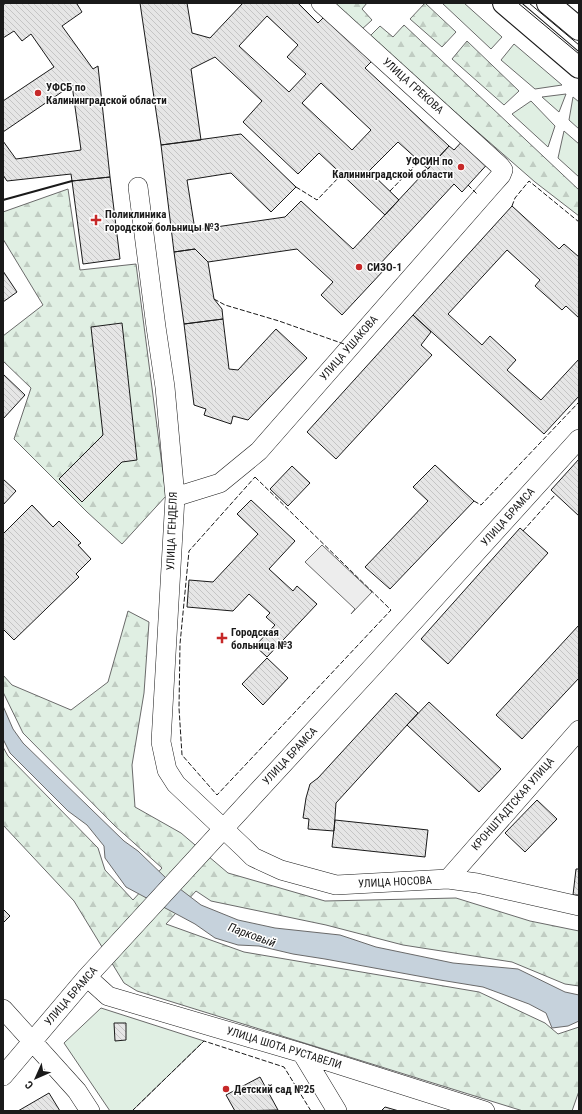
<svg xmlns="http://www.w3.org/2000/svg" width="582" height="1114" viewBox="0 0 582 1114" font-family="'Roboto Condensed',sans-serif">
	<defs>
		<pattern id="forest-firs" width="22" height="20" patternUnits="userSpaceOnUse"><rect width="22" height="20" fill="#e0efe3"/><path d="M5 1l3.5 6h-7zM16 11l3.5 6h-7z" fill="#c0ccc2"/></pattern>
		<pattern id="building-back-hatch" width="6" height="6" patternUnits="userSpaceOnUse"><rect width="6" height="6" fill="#e6e6e6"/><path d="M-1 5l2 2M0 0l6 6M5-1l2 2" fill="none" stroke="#c5c5c5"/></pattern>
	</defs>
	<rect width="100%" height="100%" fill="#fff"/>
	<path fill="#e0efe3" stroke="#6a6a6a" d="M442,3H464L502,37L491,49Z
		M514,44L562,85L535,89L501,60Z
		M566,94L559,112L542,97Z
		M573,97L579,102V129L569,120Z
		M531,101L555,126L548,147L512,114Z
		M564,131L579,144V177L558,158Z
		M101,1008L204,1041L132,1111H110L64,1043Z"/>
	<path fill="url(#forest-firs)" stroke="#6a6a6a" d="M334,3H367L362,9L372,20L361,30Z
		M425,3L456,32L442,47L410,19Z
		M404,25L579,190V216L535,182L369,37L380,26L393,37Z
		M467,41L519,91L504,105L452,59Z
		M68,189L80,270L136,264L166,496L122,544L87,512L14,439L31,388L3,361V336L43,305L3,239V212Z
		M128,611L149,622L144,693L132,765L135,807L181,833L228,873L325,901L456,898L530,921L579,931V986L565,984L512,962L403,945L326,925L211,901L196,891L166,924L244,952L479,992L545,1023L558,1034L579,1027V1091L572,1111H523L137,991L124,983L74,901L3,825V747L8,756L98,848L105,870L133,900L162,868L115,826L23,733L3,692V675L12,685L71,710L108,682Z"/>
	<path fill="#ededed" stroke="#6a6a6a" d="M322,545L372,592L351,614L355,609L305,562Z"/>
	<path fill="#c6d2dc" stroke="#6a6a6a" d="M3,706L13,729L23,743L124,841L138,851L167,879L201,905L238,920L275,928L340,935L376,947L453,963L518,969L565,992L579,995V1021L568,1026L552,1028L546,1013L529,1004L483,987L440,980L325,959L293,954L259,946L238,945L215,938L195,924L126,887L105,858L104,846L87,825L68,811L10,753L3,739Z"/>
	<path fill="url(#building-back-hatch)" stroke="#1a1a1a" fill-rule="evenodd" d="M6,3H78L77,4L82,12L62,26L93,69L98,66L110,177L72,181L71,174L7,181L3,175V141L16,159L81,150L72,85L3,132V101L54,67L31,34L22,41L14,31L3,38V5Z
		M140,3H187L192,33L210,38L243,3H298L318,23L326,15L374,59L365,68L449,146L428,169L398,142L369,171L399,200L385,215L319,153L298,174L243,122L262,101L215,57L191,69L201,140L161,145ZM267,16L298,45L287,57L306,74L289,92L239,46ZM321,83L371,130L352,150L302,103Z
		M241,134L296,187L271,212L231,173L187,180L195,230L285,217L301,201L353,249L449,146L454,150L467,136L492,159L462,192L454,184L379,265L384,270L342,315L321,295L333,282L297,249L208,262L195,249L174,252L161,145Z
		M110,177L120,259L83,264L72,181Z
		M512,206L559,249L564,244L579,257V318L566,306L562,310L535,286L540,280L507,250L448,314L482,345L490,336L516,360L507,370L541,400L579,359V396L544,434L413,315Z
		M195,249L208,262L214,299L222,309L223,319L184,324L174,252Z
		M3,271L17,292L3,302Z
		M413,315L431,332L421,345L432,355L336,459L307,432Z
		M223,319L229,369L238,370L276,329L307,358L248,420L233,416L231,424L204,415L206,409L194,405L184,324Z
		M122,323L137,460L122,462L82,502L59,479L103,435L91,327Z
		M3,374L25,395L3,419Z
		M579,459V516L551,490Z
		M435,465L474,501L390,589L365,567L428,501L413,487Z
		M292,466L310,483L288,506L270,489Z
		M3,479L16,491L3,505Z
		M251,500L295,541L269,569L293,591L297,586L317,604L267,657L255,646L275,625L266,617L270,613L249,594L233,611L187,607L189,580L213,582L258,534L237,514Z
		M32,505L53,527L59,521L81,543L78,545L91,559L76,574L79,577L14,640L3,629V534Z
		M520,528L548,553L448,664L421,639Z
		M579,625V678L522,739L496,715Z
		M267,658L288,678L263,705L242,684Z
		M396,693L418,713L336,803L334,831L308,829L309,819L303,818L306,798L310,784L318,778Z
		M429,702L501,769L479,792L407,725Z
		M537,800L557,819L525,852L505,833Z
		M335,820L428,830L425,857L332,847Z
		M576,869H579V895H573Z
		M3,909L10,916L3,923Z
		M114,1023H126V1040L115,1041Z
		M260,1077L278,1110L235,1111L226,1095Z
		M49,1093L60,1111H18Z
		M385,1107L399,1111H381Z"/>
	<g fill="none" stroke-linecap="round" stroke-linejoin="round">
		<g stroke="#1a1a1a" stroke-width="20">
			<path id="minor" d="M138,187L156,327L165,387L175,497L161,742L167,770L176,784L244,848L253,857L281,870L336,885L448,879L477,883L579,906
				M175,497L220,483L259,451L493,184L501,175L503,170L500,166L321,3
				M448,879L579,730
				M87,977L108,996L302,1053L485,1111
				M3,1009L77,1091L90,1111
				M302,1053L337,1111
				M3,1076L87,977L376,663L579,439"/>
		</g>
		<g stroke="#1a1a1a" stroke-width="24">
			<path id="major" d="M504,3L579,67
				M548,3L579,29"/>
		</g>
		<use href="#minor" stroke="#fff" stroke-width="19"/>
		<use href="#major" stroke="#fff" stroke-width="22"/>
		<path stroke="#1a1a1a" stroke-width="1" d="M518,3L579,54
			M529,3L579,45"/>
		<path stroke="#1a1a1a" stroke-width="1" stroke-dasharray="5 2" stroke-linecap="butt" d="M468,185L477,194
			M296,187L317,200L342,174
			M390,191L419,161
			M512,206L515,198L529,181L579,222
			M214,299L225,305L279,321L344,344
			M255,477L391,610L217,795L182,755L179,708L180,644L189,551Z
			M474,501L481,505L579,402
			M523,531L555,495
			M132,1111L204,1041L284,1067L311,1111"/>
		<path stroke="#1a1a1a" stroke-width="2" d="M3,200L72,181"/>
	</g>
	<g fill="#c62828" stroke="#fff" stroke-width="1.5">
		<circle cx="38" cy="93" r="4"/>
		<circle cx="461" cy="167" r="4"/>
		<path d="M94 214h4v4h4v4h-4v4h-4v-4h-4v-4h4z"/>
		<circle cx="359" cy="267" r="4"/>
		<path d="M220 632h4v4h4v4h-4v4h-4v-4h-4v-4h4z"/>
		<circle cx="226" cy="1089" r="4"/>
	</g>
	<g text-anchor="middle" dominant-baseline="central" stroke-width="3" stroke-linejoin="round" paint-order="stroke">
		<g font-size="11" fill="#1a1a1a" stroke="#fff">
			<text transform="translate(413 86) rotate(42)">УЛИЦА ГРЕКОВА</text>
			<text transform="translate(349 348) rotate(-49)">УЛИЦА УШАКОВА</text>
			<text transform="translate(508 517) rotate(-48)">УЛИЦА БРАМСА</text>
			<text transform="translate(172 531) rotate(-88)">УЛИЦА ГЕНДЕЛЯ</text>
			<text transform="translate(290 756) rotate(-47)">УЛИЦА БРАМСА</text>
			<text transform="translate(513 804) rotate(-49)">КРОНШТАДТСКАЯ УЛИЦА</text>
			<text transform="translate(395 882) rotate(-3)">УЛИЦА НОСОВА</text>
			<text transform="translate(71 996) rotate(-49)">УЛИЦА БРАМСА</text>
			<text transform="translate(284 1048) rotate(17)">УЛИЦА ШОТА РУСТАВЕЛИ</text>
		</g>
		<g font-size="11" font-weight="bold" fill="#1a1a1a" stroke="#fff" text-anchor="start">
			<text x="46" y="87">УФСБ по<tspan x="46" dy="13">Калининградской области</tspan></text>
			<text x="453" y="161" text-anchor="end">УФСИН по<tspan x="453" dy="13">Калининградской области</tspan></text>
			<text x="105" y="214">Поликлиника<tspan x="105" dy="13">городской больницы №3</tspan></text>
			<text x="367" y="267">СИЗО-1</text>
			<text x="231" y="632">Городская<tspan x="231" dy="13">больница №3</tspan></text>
			<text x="234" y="1089">Детский сад №25</text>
		</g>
		<g font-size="12" font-style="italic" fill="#1a1a1a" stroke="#fff">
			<text transform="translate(252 935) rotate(20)">Парковый</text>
		</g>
	</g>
	<rect width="582" height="1114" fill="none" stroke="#1a1a1a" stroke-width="8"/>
	<g transform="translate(36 1078) rotate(225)" stroke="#ffffff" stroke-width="3" paint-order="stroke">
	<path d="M0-3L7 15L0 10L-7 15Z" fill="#1a1a1a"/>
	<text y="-6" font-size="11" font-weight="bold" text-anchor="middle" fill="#1a1a1a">С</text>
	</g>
</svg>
